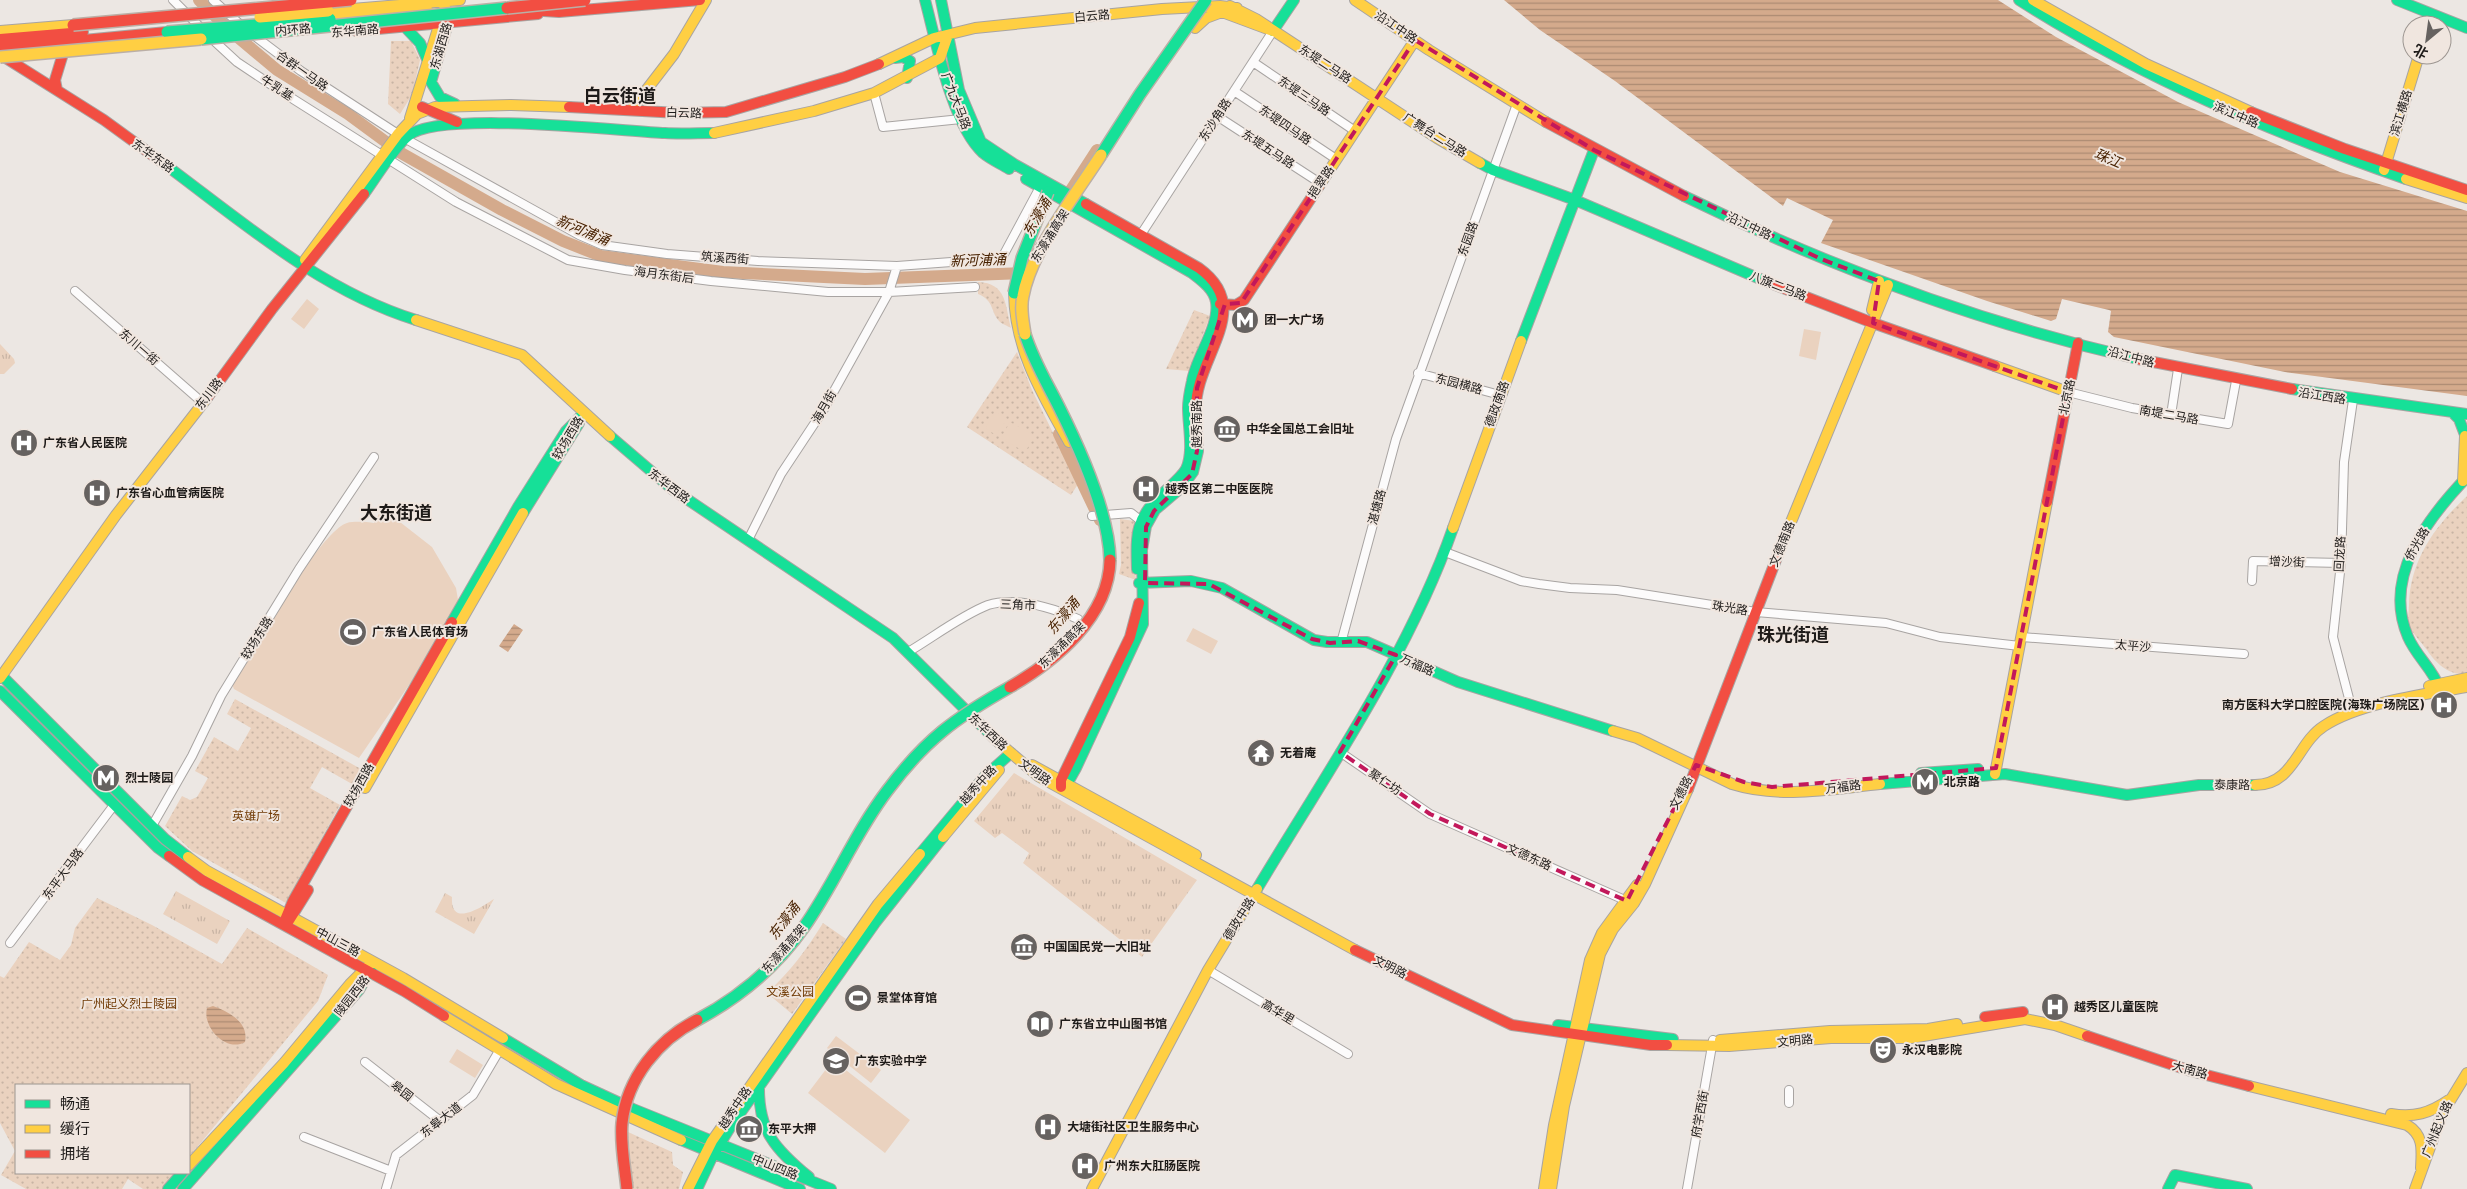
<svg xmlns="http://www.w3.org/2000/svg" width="2467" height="1189" viewBox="0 0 2467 1189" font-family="'DejaVu Sans','Noto Sans SC',sans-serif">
	<defs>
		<pattern id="grass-tufts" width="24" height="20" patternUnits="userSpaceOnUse" patternTransform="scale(1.25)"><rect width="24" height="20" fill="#ead2bf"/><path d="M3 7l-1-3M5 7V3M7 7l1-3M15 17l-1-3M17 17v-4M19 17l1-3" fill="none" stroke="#c8b4a4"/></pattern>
		<pattern id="park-dots" width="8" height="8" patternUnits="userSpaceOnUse" patternTransform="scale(1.25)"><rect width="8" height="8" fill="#ead2bf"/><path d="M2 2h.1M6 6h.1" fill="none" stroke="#c8b4a4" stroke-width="1.8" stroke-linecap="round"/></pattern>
		<pattern id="water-rules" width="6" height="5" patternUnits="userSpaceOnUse" patternTransform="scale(1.25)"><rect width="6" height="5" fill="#d4aa8c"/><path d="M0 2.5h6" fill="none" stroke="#ab8a72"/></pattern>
	</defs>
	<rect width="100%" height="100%" fill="#ece7e3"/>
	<path fill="url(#grass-tufts)" d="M0,344L14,359L15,363L4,374H0Z
		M1014,773L1197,880L1142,957L1023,863L1029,853L1002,833L995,838L974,821Z
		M176,891L230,921L217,944L163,914Z
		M445,893L452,897C450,929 483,906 494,899L474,934L435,912Z"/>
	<path fill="url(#park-dots)" d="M391,41H411L420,60L412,95L400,114L388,104Z
		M978,282C1007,283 1005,305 1011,328C1008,326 1002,324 1000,322C990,312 995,301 978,294Z
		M1194,310L1210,316L1189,371L1166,369Z
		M1017,352L1032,390L1078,484L1071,495L967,427Z
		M2467,496V674C2450,676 2436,664 2427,650C2421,642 2412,633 2409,625C2407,620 2409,611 2409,605C2410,560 2435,526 2467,496Z
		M1120,519L1135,521L1132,539L1136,580L1119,574L1121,565Z
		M235,699L361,769L352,784L322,767L310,788L340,805L286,903L192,851L165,826L182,796L190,800L197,797L208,778L195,771L214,737L238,751L251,728L227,714Z
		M97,898L152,925L222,964L247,928L328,975L318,1001L189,1157V1085H16V1173H176L163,1189H143L128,1179L122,1189H26L1,1175L15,1151L0,1123V976L4,978L29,942L60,960L71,945L75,928Z
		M823,923L846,939L792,1014L767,993C790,972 807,949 823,923Z
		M628,1132L672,1152L673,1165L683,1172L679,1189H633Z"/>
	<path fill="#ead2bf" d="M307,299L319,309L304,329L291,319Z
		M1804,329L1821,332L1816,360L1799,356Z
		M995,412L1007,419L996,435L985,428Z
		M1010,422L1035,436L1025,452L1001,438Z
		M382,508L432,547L456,588L458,600L456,610L433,650L359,758L234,689L232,684C249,655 320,531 347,523C354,521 367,522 374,523Z
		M1193,628L1218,641L1211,654L1186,641Z
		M836,1036L881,1070L871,1083L827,1048Z
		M457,1049L483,1065L475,1078L449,1062Z
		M833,1060L910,1120L885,1153L808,1093Z"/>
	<path fill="url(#water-rules)" d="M1504,0H1998L2056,37L2178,102L2340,172L2467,211V396L2285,372L2114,337L2108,332L2111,311L2109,310L2062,299L2056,319L2051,321L1987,301L1821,243L1833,220L1787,198L1783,206L1615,81L1540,30Z
		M514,624L523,630L508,652L499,646Z
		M213,1006C229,1012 249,1022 245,1042C226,1053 202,1027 207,1008Z"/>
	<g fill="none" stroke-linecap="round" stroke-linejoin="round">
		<path stroke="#d4aa8c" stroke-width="12" d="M199,0L228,29L277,70L348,114L401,153L502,210L563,241L601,256L723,272L865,279L1025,273
			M1071,190L1097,150
			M1059,434L1100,520"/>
		<g stroke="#a8a4a2" stroke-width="10">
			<path id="street" d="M173,0L203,30
				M213,0L243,27
				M252,34L301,71L404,138L579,235L602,245L667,254L758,261L897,266L992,259L1003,256L1040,187
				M211,38L237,62L282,92L456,202L568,260L625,270L711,281L828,292H889L975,287
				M1253,62L1355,131
				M1234,91L1336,159
				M874,93L883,127L961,119
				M1217,116L1320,183
				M1138,239L1273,31
				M75,291L203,403
				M1418,373L1500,395
				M2068,392L2132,408L2228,424L2236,381
				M2171,415L2178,369
				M1092,516L1131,513L1140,520
				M748,540L781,474L824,409L889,292L897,266
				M1445,552L1521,581L1539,584L1570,588L1617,590L1756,612L1886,623L1940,637L2020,646
				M2252,581L2253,561L2341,563
				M2022,637L2244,654
				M1341,643L1396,439L1517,104
				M908,652C932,638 962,615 988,605C1016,596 1052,608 1078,619
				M2351,706L2333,637L2341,563L2344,462L2353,400
				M1340,752L1430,814L1627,901
				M152,826L192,756L221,696L299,569L374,457
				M10,943L114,805
				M1208,970L1348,1054
				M365,1062L439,1120
				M1789,1103V1090
				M304,1137L391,1171
				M386,1189L396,1155L473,1095L499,1051
				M1687,1189L1713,1040"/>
		</g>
		<g stroke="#a8a4a2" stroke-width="12">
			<path id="fast" d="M925,0C936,41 952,125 983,153C990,159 1001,164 1009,169
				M941,0L959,90L981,142L1014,164L1086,204
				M2019,0C2140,77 2271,132 2406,179
				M2397,0L2467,28
				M449,19L431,82L440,97L455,104
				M405,27L420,43L427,59
				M1273,31L1294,0
				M895,58L903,57L910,61L907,78
				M159,160C239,219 319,290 416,320
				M1480,163L1493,170L1575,200L1765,281
				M1026,179L1192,273C1201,280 1214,289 1216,302C1220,326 1196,357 1192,381C1190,390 1188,399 1188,408C1188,426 1194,452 1186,469C1181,478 1170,486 1162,494C1135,519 1136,534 1137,569
				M364,194C375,179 395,146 408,136C438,110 619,131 665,133C681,134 698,133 714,133
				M1684,196C1830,267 1980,323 2138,359
				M1521,341L1594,150
				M2292,389L2467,414
				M2453,413L2459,419L2467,440
				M610,436L672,489L893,638L997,741
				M523,513L579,423
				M1139,583L1191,581L1222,588L1314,640L1327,642H1367L1458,682L1613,731
				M452,622L518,507L566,431L584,413
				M0,674L165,839L188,857
				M2440,689C2433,669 2416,656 2408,637C2382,577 2427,519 2467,477
				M0,691L158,848L169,856
				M1921,773L1978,769
				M1880,784L2005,774L2127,795L2199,785H2255
				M1062,788L1067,784L1076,768L1143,624L1142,550L1146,526L1155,510L1182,487L1193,472L1198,451L1196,412
				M920,854L985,776L1011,753
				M1257,889C1326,774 1409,654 1453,528
				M1558,1025L1673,1039
				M503,1038L581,1085L633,1109L831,1189
				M759,1085C758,1131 775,1149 809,1177
				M681,1140L800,1189
				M168,1189L182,1173
				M183,1189L359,990L373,965
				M697,1189L713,1155L731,1126L875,923L943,837
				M2168,1189L2175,1175L2247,1189"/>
		</g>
		<g stroke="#a8a4a2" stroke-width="12">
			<path id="slow" d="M1355,0L1429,50L1546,122
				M2033,0L2146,64L2251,112
				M1230,6L1256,19L1437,138L1480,163
				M328,11L460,0
				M330,19L428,11
				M1195,28L1206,18L1222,12L1273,31
				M0,31L73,25
				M879,64L934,38L975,28L1162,9L1220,6L1237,8
				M631,110L674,54L706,0
				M410,118L447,0
				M714,133L814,111L874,93L940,58L948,35
				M2384,170L2419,55
				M2406,179L2467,198
				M1319,186L1415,40
				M305,260L398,134L417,114L435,107L511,105L569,107
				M1014,293C1015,350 1042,394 1069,442
				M1872,310L1879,281
				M416,320L522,355L610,436
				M1995,366L2068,392
				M2463,481L2465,436
				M1453,528L1521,341
				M1784,539L1888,285
				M0,678L116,515L207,398
				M2429,686L2467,678
				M1613,731L1637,738L1732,784C1780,799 1831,789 1880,784
				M997,741L1038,776L1355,950
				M1032,765L1196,855
				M1995,774L2047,502
				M2255,785C2294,785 2297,743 2324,726C2359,703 2425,694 2467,687
				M365,788L523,513
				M943,837L999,770
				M188,857L207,871L403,978L503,1038
				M444,1016L556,1084L681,1140
				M1720,1040L1830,1031L1928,1029L1957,1024
				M1667,1045L1729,1046L1831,1038H1911L2025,1019L2055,1025L2087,1036
				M2249,1086L2407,1125C2424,1135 2422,1150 2421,1168
				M2391,1114C2414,1118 2430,1113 2449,1100
				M189,1165L284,1063L350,984L369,965
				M688,1189L712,1141L878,904L920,854
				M1092,1189L1208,970L1257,889
				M1544,1189L1554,1125L1590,960L1602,933L1637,885
				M1551,1189L1564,1106L1600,954L1613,929L1634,903L1645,884L1688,789
				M2415,1189L2442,1114L2467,1073"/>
		</g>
		<g stroke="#a8a4a2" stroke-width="12">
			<path id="jam" d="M529,10L559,12L700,0
				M356,31L538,14
				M0,39L83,32
				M0,48L167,32
				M1,55L104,120L159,160
				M57,90L55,80L62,57
				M422,107L457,122
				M569,107L679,113L726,112L845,77L879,64
				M2251,112L2345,149L2467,190
				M1546,122L1684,196
				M1086,204L1199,268C1257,310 1193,358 1196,412
				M1765,281L1873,323L1995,366
				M1220,304L1236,305L1244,300L1319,186
				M2138,359L2292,389
				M207,398L272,309L364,194
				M2047,502L2078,343
				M1061,787V780L1130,637L1139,603
				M1688,789L1784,539
				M169,856L202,880L404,991L444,1016
				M285,920L293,901L452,622
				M288,922L308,890
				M1355,950L1512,1025L1651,1045H1667
				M1985,1017L2023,1012
				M2087,1036L2191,1071L2249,1086"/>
		</g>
		<use href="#street" stroke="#fcfbfb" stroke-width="8"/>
		<use href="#fast" stroke="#16e098" stroke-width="10"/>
		<use href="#slow" stroke="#ffcf43" stroke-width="10"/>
		<use href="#jam" stroke="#f24e42" stroke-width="10"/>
		<g stroke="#bbafa6" stroke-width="14" stroke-linecap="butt">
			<path id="fast-bridge" d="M167,32L330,19
				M201,39L507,8
				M1101,155L1140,94L1206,0
				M1014,293L1022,258L1048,192
				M1025,334C1033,360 1047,383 1059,407C1080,449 1109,512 1110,560
				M697,1020C740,997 776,967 804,927C835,883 855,833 887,791C925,740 955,718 1010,687"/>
		</g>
		<g stroke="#bbafa6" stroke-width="14" stroke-linecap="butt">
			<path id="slow-bridge" d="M260,17L328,11
				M0,57L201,39
				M1025,334C1023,321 1020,308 1023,296C1031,251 1076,194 1101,155"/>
		</g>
		<g stroke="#bbafa6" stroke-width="14" stroke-linecap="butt">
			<path id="jam-bridge" d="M507,8L585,0
				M73,25L351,0
				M1010,687C1055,661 1109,617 1110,560
				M627,1189C625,1168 620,1144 622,1123C627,1078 658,1040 697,1020"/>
		</g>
		<use href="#fast-bridge" stroke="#16e098" stroke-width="11"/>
		<use href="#slow-bridge" stroke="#ffcf43" stroke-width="11"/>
		<use href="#jam-bridge" stroke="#f24e42" stroke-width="11"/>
	</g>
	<path fill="none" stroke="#c2185b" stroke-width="4" stroke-dasharray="10 6" stroke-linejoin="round" d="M1415,40L1594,150L1821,259L1879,281L1873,323L2068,392L1996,768L1772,787L1744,782L1696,765L1627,901L1430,814L1340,752L1396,655L1358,641L1330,643L1312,639L1209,584L1145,583L1146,527L1154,511L1192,474L1197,451V388L1225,304L1241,303Z"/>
	<defs>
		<g id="metro-disc" transform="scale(1.4375)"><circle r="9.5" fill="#666260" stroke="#f0e6df"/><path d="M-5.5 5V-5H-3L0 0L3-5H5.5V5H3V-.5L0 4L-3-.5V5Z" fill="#fff"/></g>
		<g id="museum-disc" transform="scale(1.4375)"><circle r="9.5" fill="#666260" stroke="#f0e6df"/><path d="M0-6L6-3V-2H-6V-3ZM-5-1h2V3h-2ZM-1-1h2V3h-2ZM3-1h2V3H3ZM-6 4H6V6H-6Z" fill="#fff"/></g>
		<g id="hospital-disc" transform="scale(1.4375)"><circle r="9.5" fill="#666260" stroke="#f0e6df"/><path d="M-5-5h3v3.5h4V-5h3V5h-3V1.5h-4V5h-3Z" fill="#fff"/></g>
		<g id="stadium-disc" transform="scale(1.4375)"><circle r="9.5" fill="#666260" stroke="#f0e6df"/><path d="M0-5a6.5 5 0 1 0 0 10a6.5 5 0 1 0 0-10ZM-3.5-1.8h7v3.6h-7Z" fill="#fff"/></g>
		<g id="temple-disc" transform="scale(1.4375)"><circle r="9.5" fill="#666260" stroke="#f0e6df"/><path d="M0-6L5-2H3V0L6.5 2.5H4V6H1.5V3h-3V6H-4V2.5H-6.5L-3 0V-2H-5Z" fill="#fff"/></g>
		<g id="library-disc" transform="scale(1.4375)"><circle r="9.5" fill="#666260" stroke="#f0e6df"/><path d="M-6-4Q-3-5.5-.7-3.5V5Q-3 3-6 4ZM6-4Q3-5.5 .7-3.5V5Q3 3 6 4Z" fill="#fff"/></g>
		<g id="theatre-disc" transform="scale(1.4375)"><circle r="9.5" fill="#666260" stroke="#f0e6df"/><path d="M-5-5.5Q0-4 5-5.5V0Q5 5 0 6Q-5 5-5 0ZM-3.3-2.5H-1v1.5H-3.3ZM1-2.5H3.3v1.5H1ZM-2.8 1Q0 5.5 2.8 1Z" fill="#fff"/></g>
		<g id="school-disc" transform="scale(1.4375)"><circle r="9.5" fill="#666260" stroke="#f0e6df"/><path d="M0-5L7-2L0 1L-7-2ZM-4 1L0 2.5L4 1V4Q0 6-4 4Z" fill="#fff"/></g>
	</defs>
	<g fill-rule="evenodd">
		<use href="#metro-disc" x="1245" y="320"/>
		<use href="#museum-disc" x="1227" y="429"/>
		<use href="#hospital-disc" x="24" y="443"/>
		<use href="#hospital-disc" x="1146" y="489"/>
		<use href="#hospital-disc" x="97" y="493"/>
		<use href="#stadium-disc" x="353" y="632"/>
		<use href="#hospital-disc" x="2444" y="705"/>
		<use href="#temple-disc" x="1261" y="753"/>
		<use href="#metro-disc" x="106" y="778"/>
		<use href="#metro-disc" x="1925" y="782"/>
		<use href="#museum-disc" x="1024" y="947"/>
		<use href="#stadium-disc" x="858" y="998"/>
		<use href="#hospital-disc" x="2055" y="1007"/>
		<use href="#library-disc" x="1040" y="1024"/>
		<use href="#theatre-disc" x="1883" y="1050"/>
		<use href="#school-disc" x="836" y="1061"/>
		<use href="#hospital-disc" x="1048" y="1127"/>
		<use href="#museum-disc" x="749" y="1129"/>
		<use href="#hospital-disc" x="1085" y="1166"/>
	</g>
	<g text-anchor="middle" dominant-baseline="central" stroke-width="4" stroke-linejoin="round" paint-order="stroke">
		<g font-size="12" fill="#1e1b19" stroke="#f0e6df">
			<text transform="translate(1092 16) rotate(-5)">白云路</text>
			<text transform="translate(1396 27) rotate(34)">沿江中路</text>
			<text transform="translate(293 30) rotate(-5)">内环路</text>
			<text transform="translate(355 31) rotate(-5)">东华南路</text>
			<text transform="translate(441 46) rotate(-74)">东湖西路</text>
			<text transform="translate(1325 64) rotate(33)">东堤二马路</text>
			<text transform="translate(302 71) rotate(35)">合群一马路</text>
			<text transform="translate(277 88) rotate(33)">牛乳基</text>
			<text transform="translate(1304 96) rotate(34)">东堤三马路</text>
			<text transform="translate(956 101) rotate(69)">广九大马路</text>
			<text transform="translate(684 113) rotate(2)">白云路</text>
			<text transform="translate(2401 113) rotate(-73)">滨江横路</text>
			<text transform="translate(2236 115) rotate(23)">滨江中路</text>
			<text transform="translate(1215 120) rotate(-57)">东沙角路</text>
			<text transform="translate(1285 125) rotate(34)">东堤四马路</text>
			<text transform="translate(1435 135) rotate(32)">广舞台二马路</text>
			<text transform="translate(1268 149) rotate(33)">东堤五马路</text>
			<text transform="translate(153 156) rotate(35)">东华东路</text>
			<text transform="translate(1321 182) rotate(-56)">挹翠路</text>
			<text transform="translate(1749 226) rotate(25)">沿江中路</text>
			<text transform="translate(1050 236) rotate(-58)">东濠涌高架</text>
			<text transform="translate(1468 239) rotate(-70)">东园路</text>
			<text transform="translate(725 258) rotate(4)">筑溪西街</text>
			<text transform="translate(664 275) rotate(7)">海月东街后</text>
			<text transform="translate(1778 286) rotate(21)">八旗二马路</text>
			<text transform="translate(139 347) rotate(41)">东川一街</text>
			<text transform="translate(2131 357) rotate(15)">沿江中路</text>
			<text transform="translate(1459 384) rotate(15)">东园横路</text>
			<text transform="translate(209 394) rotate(-53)">东川路</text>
			<text transform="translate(2322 396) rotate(9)">沿江西路</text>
			<text transform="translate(2067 397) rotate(-78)">北京路</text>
			<text transform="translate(1497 404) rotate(-70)">德政南路</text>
			<text transform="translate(824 407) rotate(-60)">海月街</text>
			<text transform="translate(2169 415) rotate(10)">南堤二马路</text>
			<text transform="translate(1197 424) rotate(-90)">越秀南路</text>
			<text transform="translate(568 438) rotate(-59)">较场西路</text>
			<text transform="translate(669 486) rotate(37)">东华西路</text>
			<text transform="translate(1377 507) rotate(-75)">湛塘路</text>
			<text transform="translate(1782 544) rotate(-68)">文德南路</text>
			<text transform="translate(2417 544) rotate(-60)">侨光路</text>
			<text transform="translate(2340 554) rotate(-87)">回龙路</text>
			<text transform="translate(2287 562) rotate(2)">增沙街</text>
			<text transform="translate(1018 605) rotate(2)">三角市</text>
			<text transform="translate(1730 608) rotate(9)">珠光路</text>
			<text transform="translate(257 638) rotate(-58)">较场东路</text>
			<text transform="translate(1062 645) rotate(-45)">东濠涌高架</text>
			<text transform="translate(2133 646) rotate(5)">太平沙</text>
			<text transform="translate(1417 665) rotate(24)">万福路</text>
			<text transform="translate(988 732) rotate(43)">东华西路</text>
			<text transform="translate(1035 772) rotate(35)">文明路</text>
			<text transform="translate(1385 782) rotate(34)">聚仁坊</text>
			<text transform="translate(359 785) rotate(-61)">较场西路</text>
			<text transform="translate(978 785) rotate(-48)">越秀中路</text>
			<text transform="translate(2232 785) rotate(1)">泰康路</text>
			<text transform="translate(1843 787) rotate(-7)">万福路</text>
			<text transform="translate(1681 793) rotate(-63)">文德路</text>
			<text transform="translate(1529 857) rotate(24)">文德东路</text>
			<text transform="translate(63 874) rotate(-54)">东平大马路</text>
			<text transform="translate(1239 919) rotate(-58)">德政中路</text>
			<text transform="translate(338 942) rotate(28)">中山三路</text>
			<text transform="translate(784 949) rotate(-49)">东濠涌高架</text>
			<text transform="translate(1390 967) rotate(27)">文明路</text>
			<text transform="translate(352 996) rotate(-52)">陵园西路</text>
			<text transform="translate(1278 1012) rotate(31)">高华里</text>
			<text transform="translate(1795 1041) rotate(-6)">文明路</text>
			<text transform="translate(2190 1070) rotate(15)">大南路</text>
			<text transform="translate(402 1091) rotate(38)">皋园</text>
			<text transform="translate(735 1108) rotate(-56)">越秀中路</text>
			<text transform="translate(1700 1114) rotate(-80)">府学西街</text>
			<text transform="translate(441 1120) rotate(-38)">东皋大道</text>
			<text transform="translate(2437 1129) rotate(-67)">广州起义路</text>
			<text transform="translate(775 1167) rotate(22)">中山四路</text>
		</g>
		<g font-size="12" font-weight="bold" fill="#1e1b19" stroke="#f0e6df" text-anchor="start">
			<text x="1264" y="320">团一大广场</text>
			<text x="1246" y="429">中华全国总工会旧址</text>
			<text x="43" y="443">广东省人民医院</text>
			<text x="1165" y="489">越秀区第二中医医院</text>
			<text x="116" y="493">广东省心血管病医院</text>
			<text x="372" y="632">广东省人民体育场</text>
			<text x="2425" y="705" text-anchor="end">南方医科大学口腔医院(海珠广场院区)</text>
			<text x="1280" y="753">无着庵</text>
			<text x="125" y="778">烈士陵园</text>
			<text x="1944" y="782">北京路</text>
			<text x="1043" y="947">中国国民党一大旧址</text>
			<text x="877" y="998">景堂体育馆</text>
			<text x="2074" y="1007">越秀区儿童医院</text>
			<text x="1059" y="1024">广东省立中山图书馆</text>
			<text x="1902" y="1050">永汉电影院</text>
			<text x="855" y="1061">广东实验中学</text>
			<text x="1067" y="1127">大塘街社区卫生服务中心</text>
			<text x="768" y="1129">东平大押</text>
			<text x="1104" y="1166">广州东大肛肠医院</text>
		</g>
		<g font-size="12" fill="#703a04" stroke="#f0e6df">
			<text x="256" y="816">英雄广场</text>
			<text x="790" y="992">文溪公园</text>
			<text x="129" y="1004">广州起义烈士陵园</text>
		</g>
		<g font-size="14" font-style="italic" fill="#472100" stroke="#f0e6df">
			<text transform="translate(2108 158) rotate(23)">珠江</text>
			<text transform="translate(1037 217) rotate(-60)">东濠涌</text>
			<text transform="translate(583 230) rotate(23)">新河浦涌</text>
			<text transform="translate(978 260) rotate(-2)">新河浦涌</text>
			<text transform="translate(1063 616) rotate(-50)">东濠涌</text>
			<text transform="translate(784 921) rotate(-53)">东濠涌</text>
		</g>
		<g font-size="18" font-weight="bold" fill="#1e1b19" stroke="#f0e6df">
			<text x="620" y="95">白云街道</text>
			<text x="396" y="512">大东街道</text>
			<text x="1793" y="634">珠光街道</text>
		</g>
	</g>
	<rect x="15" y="1084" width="175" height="90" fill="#f0e6df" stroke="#9c9590"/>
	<rect x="25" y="1100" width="25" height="8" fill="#16e098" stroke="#9c9590"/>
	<text x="60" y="1109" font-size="15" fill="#1e1b19">畅通</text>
	<rect x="25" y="1125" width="25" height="8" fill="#ffcf43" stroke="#9c9590"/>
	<text x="60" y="1134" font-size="15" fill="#1e1b19">缓行</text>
	<rect x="25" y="1150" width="25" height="8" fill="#f24e42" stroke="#9c9590"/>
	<text x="60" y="1159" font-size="15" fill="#1e1b19">拥堵</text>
	<g transform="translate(2427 40) rotate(209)"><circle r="24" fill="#f0e6df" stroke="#9c9590"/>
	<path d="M0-4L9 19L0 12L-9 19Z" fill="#666260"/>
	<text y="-8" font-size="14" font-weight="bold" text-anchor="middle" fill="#1e1b19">北</text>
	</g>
</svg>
